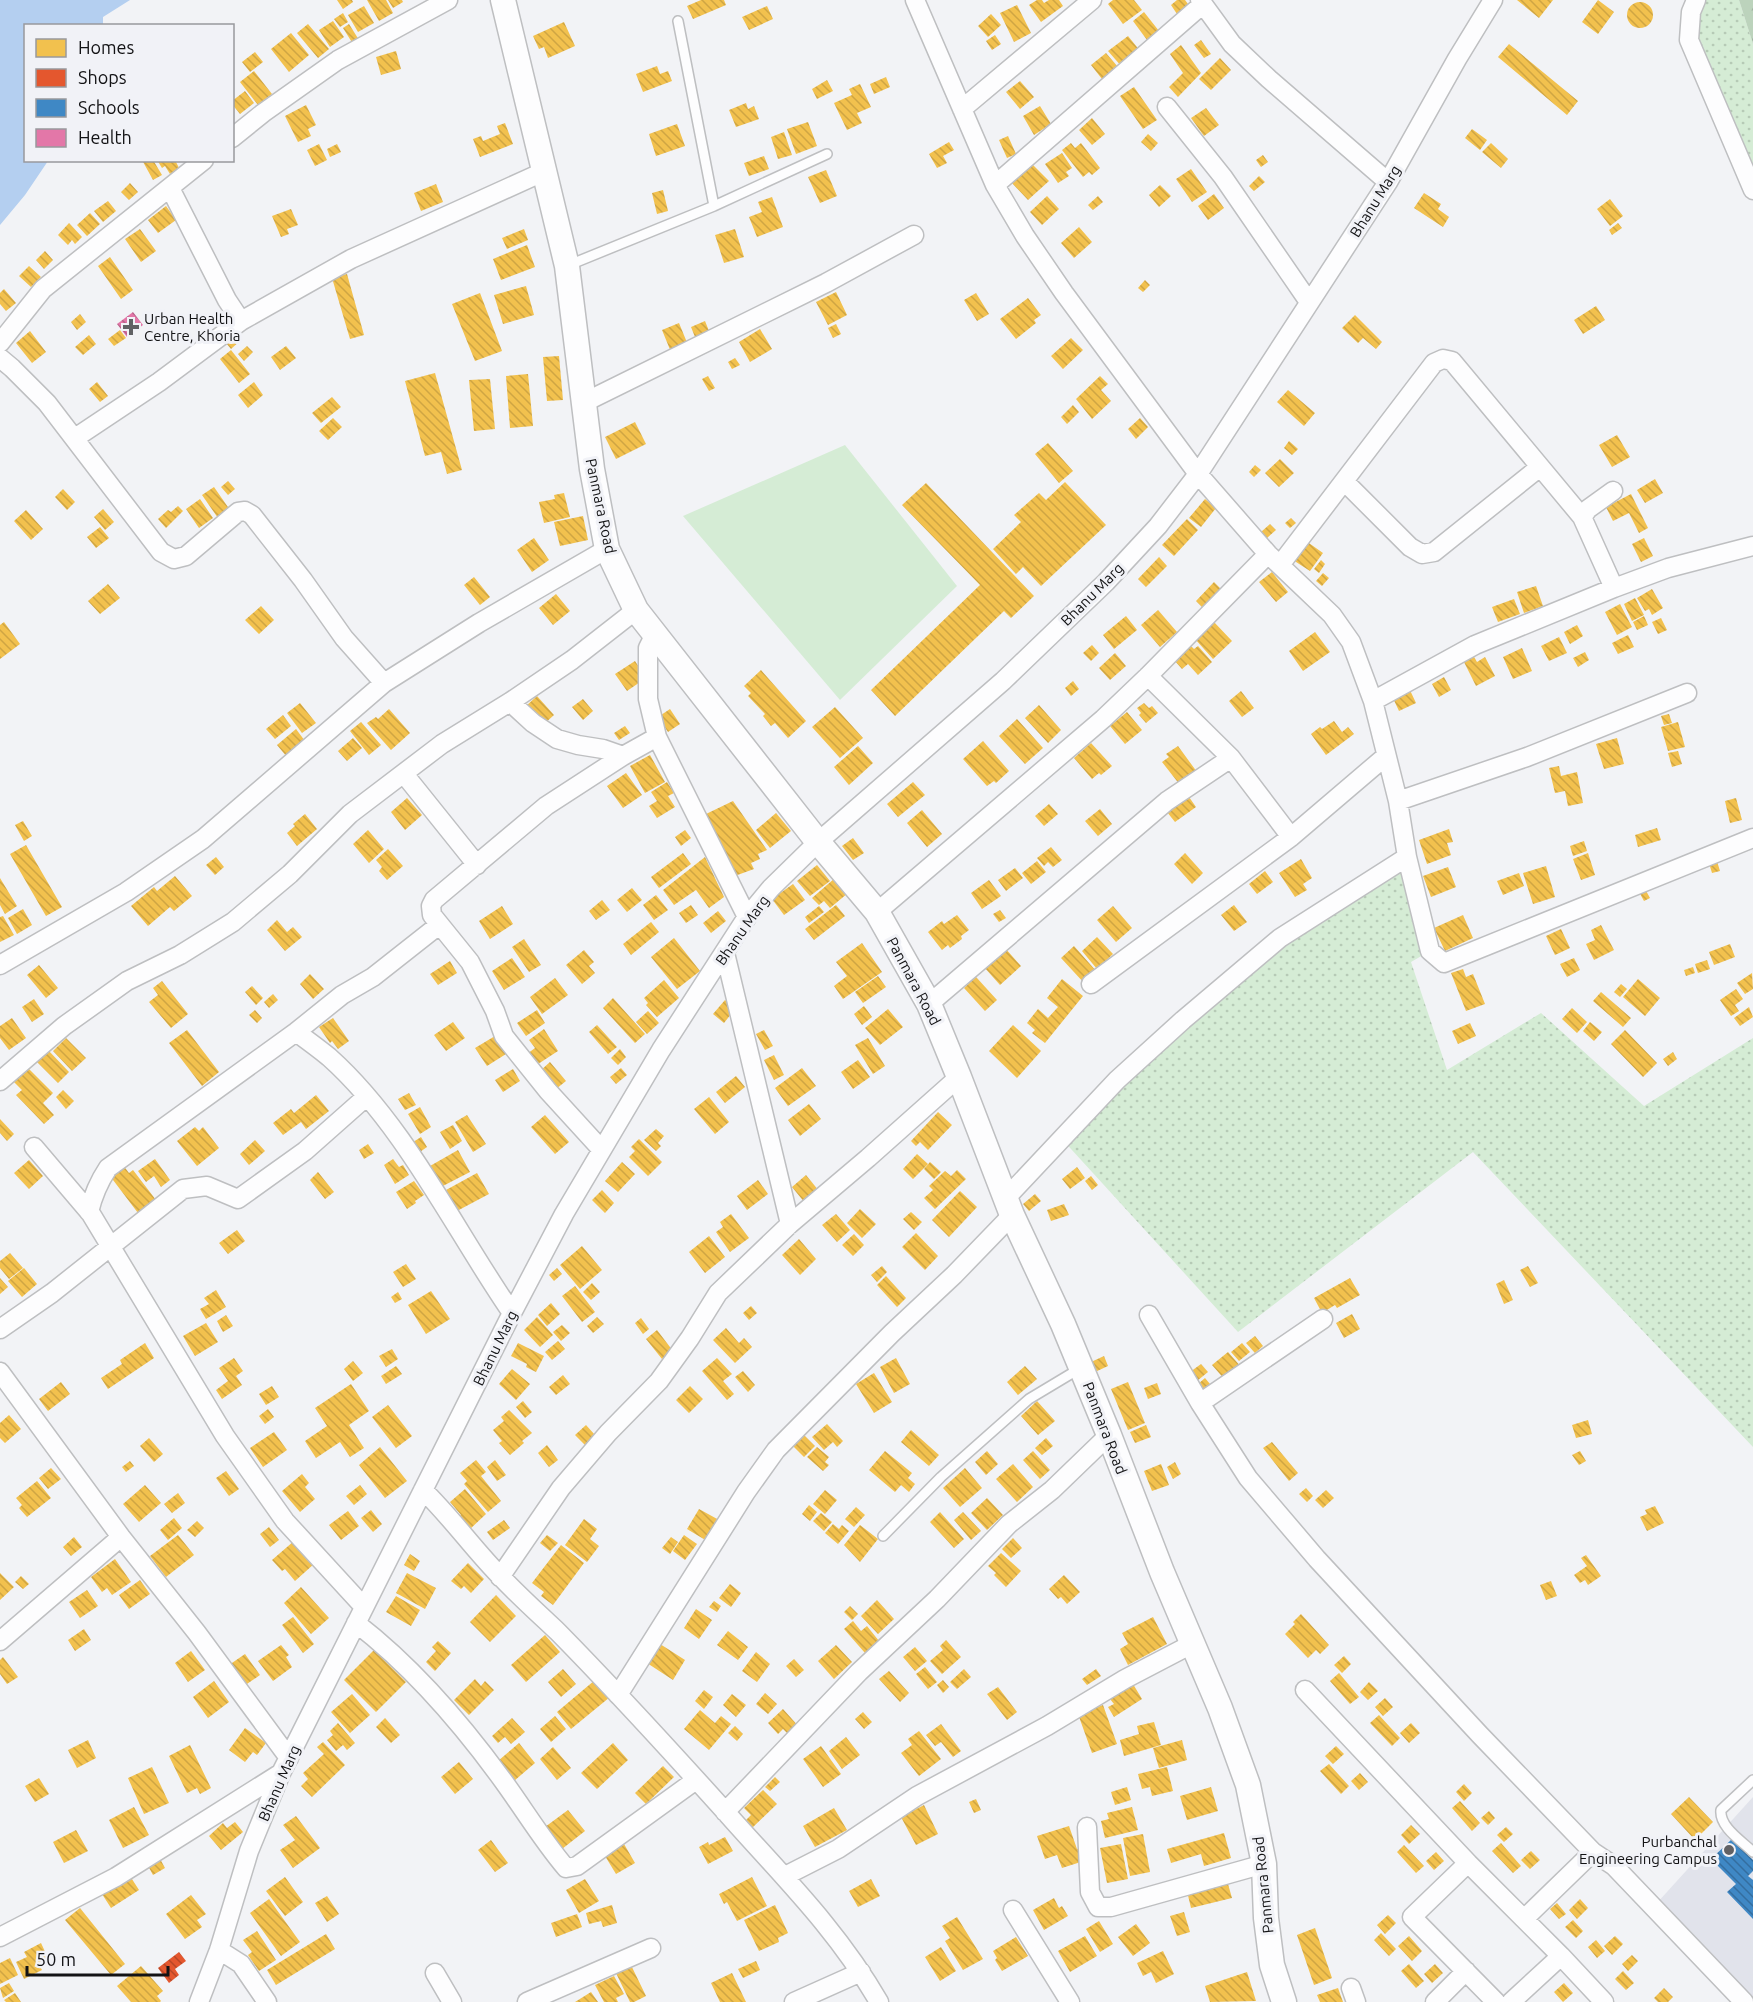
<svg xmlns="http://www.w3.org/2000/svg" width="1753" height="2002" viewBox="0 0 1753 2002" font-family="Ubuntu,sans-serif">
	<defs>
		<pattern id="grass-dots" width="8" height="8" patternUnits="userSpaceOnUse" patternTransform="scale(1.5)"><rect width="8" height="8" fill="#d5ecd5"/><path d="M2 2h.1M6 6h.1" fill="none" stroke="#b6cab6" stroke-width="1.8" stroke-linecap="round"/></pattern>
		<pattern id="forest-firs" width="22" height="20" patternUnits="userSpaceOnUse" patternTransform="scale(1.5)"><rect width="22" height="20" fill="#bcd3bc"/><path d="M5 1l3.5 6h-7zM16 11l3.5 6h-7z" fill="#a1b4a1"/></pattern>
		<pattern id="homes-back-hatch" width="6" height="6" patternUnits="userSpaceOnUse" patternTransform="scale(1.5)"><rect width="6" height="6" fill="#f2c14e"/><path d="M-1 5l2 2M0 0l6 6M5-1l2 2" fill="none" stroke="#cfa543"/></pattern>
		<pattern id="shops-back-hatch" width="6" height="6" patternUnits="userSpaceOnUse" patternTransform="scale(1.5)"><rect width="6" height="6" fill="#e4572e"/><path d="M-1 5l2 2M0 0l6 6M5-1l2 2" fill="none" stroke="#b84726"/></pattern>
		<pattern id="schools-back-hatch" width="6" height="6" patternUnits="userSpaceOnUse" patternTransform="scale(1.5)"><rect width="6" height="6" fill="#3f88c5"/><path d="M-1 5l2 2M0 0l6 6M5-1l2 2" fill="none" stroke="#346e9f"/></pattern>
		<pattern id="health-back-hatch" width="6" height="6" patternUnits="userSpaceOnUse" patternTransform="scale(1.5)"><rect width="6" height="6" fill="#e377a8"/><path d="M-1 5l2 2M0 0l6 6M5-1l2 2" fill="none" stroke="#b76088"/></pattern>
	</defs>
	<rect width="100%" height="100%" fill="#f2f3f6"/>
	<path fill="#e1e3eb" d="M1753,1797V2002L1657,1903Z"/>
	<path fill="url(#grass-dots)" d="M1696,0H1739L1753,44V190L1689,40Z
		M1407,857L1430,951L1411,962L1447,1070L1541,1013L1644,1106L1753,1038V1447L1473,1152L1238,1332L1061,1138L1280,938Z"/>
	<path fill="url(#forest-firs)" d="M1739,0H1753V44Z"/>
	<path fill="#d5ecd5" d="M845,445L957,586L840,700L683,516Z"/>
	<path fill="#b4cff0" d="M0,0H130L103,17V25L26,26V160L48,161L25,195L0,225Z"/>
	<path fill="url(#homes-back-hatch)" d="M337,0H352L353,2L343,9Z
		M367,0H386L393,13L379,21Z
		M388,0H402L403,2L393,8Z
		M701,0H724L726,5L693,19L687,6Z
		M1037,0H1042L1044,3L1049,0H1059L1063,6L1041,22L1029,5Z
		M1113,0H1134L1142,10L1123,24L1108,4Z
		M1177,0H1185L1191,8L1179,17L1171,5Z
		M1517,0H1553L1539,18Z
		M1598,0L1614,12L1598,34L1582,22Z
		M1627 15a13 13 0 1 1 26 0a13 13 0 1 1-26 0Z
		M1017,5L1031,33L1014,42L1000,13Z
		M364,6L374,23L358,32L348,15Z
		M767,6L773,19L749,30L742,17Z
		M1144,12L1159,31L1147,40L1133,21Z
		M343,13L348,22L340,27L334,19Z
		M991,14L1001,25L988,37L978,26Z
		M333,21L344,37L330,47L319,30Z
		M564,22L575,46L548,58L544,47L539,49L533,36Z
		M308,24L329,49L318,58L297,33Z
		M349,24L359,40L353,44L343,28Z
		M291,33L309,55L289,72L271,49Z
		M995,35L1001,44L992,50L986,41Z
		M1128,36L1141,52L1122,67L1108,51Z
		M1201,40L1211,54L1204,58L1194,45Z
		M1509,44L1578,101L1567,115L1498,57Z
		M1181,45L1201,73L1178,97L1169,87L1183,73L1170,54Z
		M396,51L401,69L381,75L376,57Z
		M255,52L263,62L250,72L242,62Z
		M1106,53L1118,67L1102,79L1091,65Z
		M1220,58L1231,70L1211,90L1199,79Z
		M657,66L660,74L668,71L672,81L643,92L636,74Z
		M254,71L272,94L258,105L240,82Z
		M886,77L890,87L874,94L870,84Z
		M827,80L833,91L817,99L812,89Z
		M1020,81L1034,97L1020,109L1006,92Z
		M860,84L871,107L857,113L862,123L847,130L834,103L852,95L849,89Z
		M1134,87L1157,120L1143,129L1120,96Z
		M245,91L254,103L240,114L232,104V101Z
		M746,103L748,109L754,106L759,119L736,127L729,110Z
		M306,105L316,125L308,129L311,136L298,142L285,116Z
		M1040,106L1051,124L1034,135L1023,116Z
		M1206,108L1219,125L1204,136L1191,118Z
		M1092,118L1105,134L1092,145L1079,130Z
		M808,122L817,146L796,154L787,129Z
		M505,123L513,144L480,157L473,139L481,136L483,141L500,134L497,126Z
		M677,124L685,146L656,156L649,134Z
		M1472,129L1487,140L1480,150L1465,138Z
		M784,132L792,155L778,159L771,137Z
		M1148,134L1158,143L1151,151L1141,142Z
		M1008,136L1016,154L1007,158L999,140Z
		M949,142L954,150L943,156L947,163L937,168L929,154Z
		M1071,143L1075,148L1081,143L1100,168L1092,175L1089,172L1083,177L1062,150Z
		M1491,143L1508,159L1501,168L1482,152Z
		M319,144L327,160L315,166L307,150Z
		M337,144L341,152L330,157L327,149Z
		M1062,153L1072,168L1066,172L1069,176L1058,183L1045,164Z
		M1263,155L1268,162L1261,167L1256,160Z
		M764,156L769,169L749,176L744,163Z
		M142,160H153L162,175L153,180Z
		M157,160H175L179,168L170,174L165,166L162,168Z
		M1031,163L1049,181L1028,200L1011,182Z
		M1191,169L1207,192L1192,202L1176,179Z
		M826,170L837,196L820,203L808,177Z
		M1259,176L1265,182L1254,191L1249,186Z
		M130,183L138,192L129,200L121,192Z
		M436,184L443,202L421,211L414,193Z
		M1160,185L1171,196L1159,207L1149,195Z
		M663,190L668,211L657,214L652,193Z
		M1424,193L1441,204L1438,209L1449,217L1443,227L1414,208Z
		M1214,194L1224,208L1208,220L1198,206Z
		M1047,196L1059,209L1042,225L1030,212Z
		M1098,196L1103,202L1093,210L1088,205Z
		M772,197L783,227L757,237L749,217L762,212L758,202Z
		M1610,199L1623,216L1610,226L1597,209Z
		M108,201L116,211L103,222L94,211Z
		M166,206L176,220L158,233L148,220Z
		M291,209L298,225L287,229L289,234L281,237L272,216Z
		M90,213L100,224L87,236L77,225Z
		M69,223L82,237L75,244L72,240L68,245L58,235Z
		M1618,223L1622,228L1612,235L1609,230Z
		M1079,227L1092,242L1074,258L1061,243Z
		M140,229L156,251L141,262L125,239Z
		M524,229L528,240L507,249L502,238Z
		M735,229L744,257L724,263L715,235Z
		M527,245L535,267L501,280L493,259Z
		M45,251L53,260L44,269L36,260Z
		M110,257L133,290L121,299L98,266Z
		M29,266L41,277L31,287L19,276Z
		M347,274L364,335L350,339L332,278Z
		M1145,280L1150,285L1143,292L1138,288Z
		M526,286L534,315L503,324L494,295Z
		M4,289L16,303L6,311L0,304V293Z
		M836,292L847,315L828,325L816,302Z
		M480,293L502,351L475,361L452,304Z
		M976,293L989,314L977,321L964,300Z
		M1028,298L1041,315L1034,320L1036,323L1016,339L1000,319Z
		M1596,306L1605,320L1583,334L1574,320Z
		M80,314L86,322L77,330L71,322Z
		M1355,315L1382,342L1376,349L1363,338L1358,343L1342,328Z
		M705,321L711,336L697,342L691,327Z
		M679,323L688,345L671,352L662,330Z
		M836,324L841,334L833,338L828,328Z
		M760,329L772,349L750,362L739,342Z
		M120,330L126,338L114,346L108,339Z
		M30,331L46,352L32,363L16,343Z
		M236,333L242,339L231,349L226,343Z
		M89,335L96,344L83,355L75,347Z
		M1071,338L1083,350L1063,369L1051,356Z
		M247,346L253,352L244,361L238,354Z
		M286,346L296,358L280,370L271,357Z
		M231,350L250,374L239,383L220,359Z
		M559,356L563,400L547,401L543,357Z
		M735,358L740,365L732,369L728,362Z
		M435,373L462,470L447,474L441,452L425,456L405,381Z
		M528,374L533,426L510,428L506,376Z
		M708,376L715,388L709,391L702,379Z
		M1100,376L1108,384L1101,390L1111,401L1092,419L1076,399Z
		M490,379L495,429L474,431L469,380Z
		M97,382L108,396L100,402L89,389Z
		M254,382L263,395L248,408L238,395Z
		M1288,390L1315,413L1304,426L1277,402Z
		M332,397L341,407L321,423L312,413Z
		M1073,405L1079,412L1067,424L1061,417Z
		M333,418L342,427L328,440L319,431Z
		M1140,418L1148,427L1136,439L1128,429Z
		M635,422L646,444L616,459L605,437Z
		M1617,435L1630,457L1612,467L1599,445Z
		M1289,441L1298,449L1292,455L1284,448Z
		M1048,443L1073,471L1059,483L1035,454Z
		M1280,459L1294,473L1279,487L1265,473Z
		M1255,465L1261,470L1254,477L1249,472Z
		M1655,479L1663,493L1645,503L1637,490Z
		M228,481L235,489L228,495L221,487Z
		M1065,482L1106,525L1041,586L1023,567L1016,574L993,549L1021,522L1014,515L1039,493L1046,500Z
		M926,483L1034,596L1011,618L1004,611L895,716L871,690L980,585L902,505Z
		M214,487L230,510L218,518L202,495Z
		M63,489L75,502L67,510L55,497Z
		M564,493L570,517L544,523L539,502L555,499L554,495Z
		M1631,494L1648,528L1639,533L1629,513L1613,521L1606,507Z
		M200,499L213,518L199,528L186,509Z
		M1205,499L1216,508L1201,527L1189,518Z
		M178,506L183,511L166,528L158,519L168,510L171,512Z
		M103,509L114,522L105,530L94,517Z
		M26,510L43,529L31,540L14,521Z
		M583,516L588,540L560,546L554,522Z
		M1291,518L1296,523L1290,528L1285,523Z
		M1187,519L1198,530L1174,556L1162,545Z
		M1270,524L1276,530L1267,538L1261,532Z
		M100,527L109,538L96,548L87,537Z
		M534,538L549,560L532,572L517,550Z
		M1644,538L1653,556L1641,562L1632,544Z
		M1306,541L1323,553L1310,571L1293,560Z
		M1159,557L1167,566L1146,587L1138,579Z
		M1321,560L1325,564L1319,573L1314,569Z
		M1272,572L1288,592L1276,602L1259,582Z
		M1323,573L1329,578L1322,586L1316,581Z
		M474,577L490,597L480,605L464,585Z
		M1214,582L1221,589L1203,608L1196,601Z
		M108,584L120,598L100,614L88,601Z
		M1536,586L1543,606L1524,613L1517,592Z
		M1652,589L1663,608L1652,615L1649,609L1645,611L1637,598Z
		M556,594L570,611L553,625L539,608Z
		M1635,598L1644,615L1632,621L1624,604Z
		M1514,599L1520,614L1498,622L1492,607Z
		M1620,604L1632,627L1617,635L1605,612Z
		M261,606L274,620L259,634L245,620Z
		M1158,610L1177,632L1160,647L1141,625Z
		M1126,616L1137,630L1114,649L1103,635Z
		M1644,616L1648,625L1637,630L1633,622Z
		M1661,618L1667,630L1658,634L1652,622Z
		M4,622L20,644L0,659V625Z
		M1214,622L1232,641L1213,659L1195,639Z
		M1577,625L1583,636L1570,644L1564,632Z
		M1315,632L1330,652L1303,671L1289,651Z
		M1628,635L1634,647L1618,654L1612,643Z
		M1559,637L1567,653L1549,661L1541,646Z
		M1092,645L1099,653L1091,661L1083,653Z
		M1190,645L1194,649L1198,646L1212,662L1198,675L1188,664L1182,669L1174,660Z
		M1522,648L1532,671L1513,679L1503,657Z
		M1585,652L1589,660L1578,667L1573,658Z
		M1115,653L1126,666L1110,680L1099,668Z
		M1473,655L1477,662L1485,657L1495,676L1476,686L1463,660Z
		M635,661L646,678L627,691L615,674Z
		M761,670L806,721L788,738L775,723L771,726L763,716L765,714L748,696L751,693L744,686Z
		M1444,677L1451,690L1439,697L1432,684Z
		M1073,681L1079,689L1071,696L1065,688Z
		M1408,686L1416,703L1399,711L1391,694Z
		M1241,691L1254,708L1242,717L1229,701Z
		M537,696L554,715L543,725L526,706Z
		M583,699L593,711L583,720L572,707Z
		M300,703L316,723L302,733L287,713Z
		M1144,703L1149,708L1152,706L1158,713L1146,723L1139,715L1141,713L1137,708Z
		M1039,705L1061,730L1048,743L1025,718Z
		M835,707L863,738L840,758L812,727Z
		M389,709L410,733L391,750L367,723L376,717L378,719Z
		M670,709L680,724L668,732L658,717Z
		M1127,712L1142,730L1125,744L1110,726Z
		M1669,714L1672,723L1664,725L1661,716Z
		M283,715L291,726L275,739L266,729Z
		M1017,719L1043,748L1025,764L999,736Z
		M1334,721L1342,732L1348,727L1354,734L1326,755L1311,734L1320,727L1322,729Z
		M361,722L381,745L369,755L350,731Z
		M1678,722L1685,747L1668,751L1661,727Z
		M625,726L630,733L619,740L614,733Z
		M296,729L305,741L287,757L277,745Z
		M353,738L362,748L347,761L338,751Z
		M1617,738L1624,764L1604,769L1596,744Z
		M983,741L1009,771L996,783L994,781L987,786L963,759Z
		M1091,743L1112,766L1101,775L1099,773L1092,779L1074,758Z
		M858,746L873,763L849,785L834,767Z
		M1178,746L1197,772L1180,785L1162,762L1169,757L1166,754Z
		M1678,751L1682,764L1672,767L1668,753Z
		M650,755L665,782L645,793L630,766Z
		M1559,766L1561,776L1577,772L1583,803L1568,806L1565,791L1555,793L1549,768Z
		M626,773L642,795L623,808L607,786Z
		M667,782L674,793L668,796L675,807L657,818L649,806L657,801L651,792Z
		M913,782L925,795L898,817L887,804Z
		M1189,797L1196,807L1175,822L1167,812Z
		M407,798L422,815L405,830L391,812Z
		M1736,798L1742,820L1730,823L1725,801Z
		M733,801L767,850L758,854L760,859L751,863L754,869L732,877L706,814Z
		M1049,804L1058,814L1044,826L1035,816Z
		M1100,809L1112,824L1098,836L1085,821Z
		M922,810L942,834L927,847L907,823Z
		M776,813L791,831L770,848L756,830Z
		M305,814L317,829L297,846L287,833L295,826L293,824Z
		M23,821L32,836L24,841L15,825Z
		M1657,828L1661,840L1638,847L1635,835Z
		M1449,829L1453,842L1447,843L1451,855L1427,864L1419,840Z
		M368,830L384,849L369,863L353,844Z
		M685,830L691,838L681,846L675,837Z
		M853,838L864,853L853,860L842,846Z
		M1584,841L1587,851L1573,856L1570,846Z
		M26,845L62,907L46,916L10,854Z
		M1051,847L1062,860L1053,867L1048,862L1044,866L1037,858Z
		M388,849L403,866L387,880L379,871L382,867L376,860Z
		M683,853L691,864L659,888L651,877Z
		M1185,853L1203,873L1192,884L1174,864Z
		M1588,853L1595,875L1581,880L1573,859Z
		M216,857L224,867L215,875L206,865Z
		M705,857L724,897L709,908L696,890L674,905L663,890Z
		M1716,858L1720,871L1712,873L1708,860Z
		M1301,859L1312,878L1303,884L1307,890L1295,897L1279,873Z
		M1037,861L1046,872L1031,884L1022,873Z
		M817,865L830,881L810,896L797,881Z
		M1546,866L1555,897L1533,904L1523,873Z
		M1448,867L1456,887L1431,897L1423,876Z
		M1015,868L1023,878L1006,891L998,880Z
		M1265,871L1273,882L1257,894L1249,884Z
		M1519,873L1524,886L1503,895L1497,881Z
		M175,876L192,896L174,911L170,907L148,926L131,906L154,887L157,891Z
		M0,878L17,906L5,914L0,905Z
		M835,878L848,893L830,908L824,901L819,905L812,898Z
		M989,880L1001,896L982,909L971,893Z
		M793,884L805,900L784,915L772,899Z
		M632,888L642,900L627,912L617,900Z
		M1645,889L1650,898L1644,901L1639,892Z
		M656,895L668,910L654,920L643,905Z
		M602,900L610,910L596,920L589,911Z
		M691,905L698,915L686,923L679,913Z
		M836,905L845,916L814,940L805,929Z
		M1234,905L1247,922L1234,931L1221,915Z
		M502,906L513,924L490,939L479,921Z
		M819,906L824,912L809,923L805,917Z
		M1113,906L1132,928L1116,942L1097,920Z
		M23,909L32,925L17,934L8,918Z
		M1000,910L1006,918L999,922L993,914Z
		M718,911L726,921L711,933L703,923Z
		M957,915L969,930L961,936L962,939L950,948L948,945L942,950L928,932L942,921L944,924Z
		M1463,915L1473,938L1445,951L1434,928Z
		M3,916L14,935L0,942V917Z
		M277,920L287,932L293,927L302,937L285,951L267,930Z
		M651,922L659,932L631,955L623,944Z
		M1601,925L1614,950L1594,960L1586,944L1595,940L1591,930Z
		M1561,929L1570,948L1555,955L1546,936Z
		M1097,937L1113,954L1097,969L1082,951Z
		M674,938L700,971L677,989L651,957Z
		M524,939L541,965L529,972L512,947Z
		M862,943L882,972L843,999L834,986L847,976L836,962Z
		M1730,944L1735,957L1714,965L1709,952Z
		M1074,946L1097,972L1085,984L1061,958Z
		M1005,948L1021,966L1000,985L984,967Z
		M584,950L594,962L589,966L595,973L582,984L566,965Z
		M512,958L525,977L504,990L492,971Z
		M1574,958L1580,970L1567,977L1560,964Z
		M1707,960L1710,969L1698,973L1695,964Z
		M450,961L457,973L438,985L430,974Z
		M39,965L58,988L46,998L27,975Z
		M1693,967L1695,973L1686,976L1684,970Z
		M1463,969L1466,977L1473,974L1485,1004L1466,1011L1451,973Z
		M1752,973L1753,989L1745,994L1737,983Z
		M310,974L324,989L313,999L300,984Z
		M878,976L886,987L863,1003L855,992Z
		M976,977L997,1000L985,1011L964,988Z
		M555,978L568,995L542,1014L530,997Z
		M1062,979L1083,996L1045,1043L1032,1033L1035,1030L1027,1023L1038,1009L1048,1018L1058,1007L1047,998Z
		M1638,979L1660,998L1645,1016L1623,997Z
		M664,980L679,998L657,1017L646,1005L648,1003L644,998Z
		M162,981L188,1014L171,1028L149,1002L158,995L153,988Z
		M1621,984L1627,989L1620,997L1614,992Z
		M252,986L263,998L256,1005L245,992Z
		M1736,989L1743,999L1735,1005L1739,1011L1731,1016L1720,1000Z
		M1601,992L1631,1018L1623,1027L1593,1001Z
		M273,994L278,1000L269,1008L264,1002Z
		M613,998L645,1034L635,1043L603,1008Z
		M34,999L44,1014L32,1022L22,1007Z
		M725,1000L735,1009L724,1023L713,1014Z
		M864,1006L872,1017L862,1025L854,1014Z
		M1749,1007L1753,1017L1740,1026L1734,1018Z
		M1572,1008L1587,1022L1577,1033L1562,1019Z
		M888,1009L903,1027L880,1045L865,1028Z
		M255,1010L262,1018L257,1023L249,1015Z
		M537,1010L545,1023L526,1036L517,1023Z
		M648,1011L659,1023L647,1034L636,1022Z
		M12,1018L26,1038L9,1050L0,1038V1026Z
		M333,1018L349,1041L338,1049L332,1041L330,1043L319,1027Z
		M453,1022L465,1038L446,1051L434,1035Z
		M1590,1022L1602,1032L1594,1041L1583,1031Z
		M1470,1023L1476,1036L1458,1044L1452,1031Z
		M597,1025L617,1047L608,1054L589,1032Z
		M1013,1025L1041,1051L1017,1078L989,1051Z
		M544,1029L558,1051L535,1066L527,1054L535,1048L529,1040Z
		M187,1030L219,1072L202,1086L169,1043Z
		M764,1030L773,1046L765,1050L756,1034Z
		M1625,1030L1657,1063L1643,1077L1611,1044Z
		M495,1036L506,1054L487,1066L475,1048Z
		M66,1038L86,1058L72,1071L53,1051Z
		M868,1038L885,1066L873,1074L855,1045Z
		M620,1049L626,1057L618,1065L611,1058Z
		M48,1050L69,1072L58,1083L37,1062Z
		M1673,1052L1677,1059L1668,1066L1663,1059Z
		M774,1055L784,1075L774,1080L764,1060Z
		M858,1060L870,1077L853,1089L841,1072Z
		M550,1062L566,1081L556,1089L540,1071Z
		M27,1067L53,1093L43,1103L54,1115L44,1124L16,1095L22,1090L13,1081Z
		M621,1068L627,1075L616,1084L610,1077Z
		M802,1068L816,1086L788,1106L775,1088Z
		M513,1069L520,1081L503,1092L495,1080Z
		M736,1076L745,1087L725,1103L716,1092Z
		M63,1090L74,1101L66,1109L56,1097Z
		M409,1093L416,1105L405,1110L398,1099Z
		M316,1095L329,1111L306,1129L301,1122L283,1135L273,1123L291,1109L294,1113Z
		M709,1097L729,1122L715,1134L694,1109Z
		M809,1104L821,1119L800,1136L788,1120Z
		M420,1107L431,1127L420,1134L408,1114Z
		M938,1112L952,1125L928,1150L920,1142L916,1146L911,1141Z
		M467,1115L486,1144L473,1152L455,1122Z
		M545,1115L569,1142L555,1154L531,1127Z
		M0,1119L14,1134L7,1141L0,1133Z
		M453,1125L462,1141L450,1149L440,1132Z
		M195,1127L199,1131L203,1127L219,1148L197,1166L177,1141Z
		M656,1129L664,1136L658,1143L661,1146L656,1151L644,1140Z
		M421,1137L427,1147L417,1154L410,1144Z
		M639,1139L662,1162L648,1176L629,1157L635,1151L631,1147Z
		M255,1140L265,1151L249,1165L240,1154Z
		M368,1144L374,1153L364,1159L359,1150Z
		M458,1150L470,1172L441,1187L430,1166Z
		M917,1154L928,1164L913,1179L903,1169Z
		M155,1159L170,1180L161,1187L154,1176L146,1182L138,1171Z
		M393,1159L399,1167L403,1165L409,1175L395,1184L384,1165Z
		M29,1160L43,1176L29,1189L14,1173Z
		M622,1162L635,1174L618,1192L605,1181Z
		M930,1162L941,1172L934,1179L924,1169Z
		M123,1165L129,1173L133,1170L156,1200L138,1213L110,1176Z
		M1077,1167L1085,1178L1070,1189L1062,1179Z
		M957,1170L966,1179L935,1209L924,1198L933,1190L929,1186L945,1171L951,1176Z
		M318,1172L334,1192L325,1199L310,1180Z
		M477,1173L489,1194L457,1211L446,1190Z
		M806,1175L819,1191L805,1203L792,1187Z
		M1091,1176L1098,1185L1092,1190L1085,1181Z
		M758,1180L768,1194L747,1210L737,1196Z
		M414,1181L424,1195L415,1201L416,1203L407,1209L396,1192Z
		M602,1190L614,1203L605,1213L592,1200Z
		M960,1191L977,1207L949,1237L932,1220Z
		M1035,1194L1041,1201L1029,1211L1023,1204Z
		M1064,1204L1069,1215L1051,1221L1047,1210Z
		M860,1209L876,1224L862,1238L847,1223Z
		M911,1212L922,1222L914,1230L903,1219Z
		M731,1214L749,1238L730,1252L716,1232L723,1227L720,1222Z
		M836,1214L850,1230L837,1242L822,1225Z
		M237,1230L245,1241L228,1254L219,1243Z
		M916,1233L938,1256L925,1270L902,1247Z
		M854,1234L864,1245L853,1256L842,1245Z
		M709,1236L725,1257L705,1273L689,1252Z
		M799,1239L816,1259L800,1275L782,1255Z
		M582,1246L602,1270L580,1289L560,1265Z
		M10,1253L23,1268L9,1279L0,1268V1261Z
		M406,1264L416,1279L403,1287L393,1272Z
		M882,1266L887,1272L877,1282L871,1275Z
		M1528,1266L1538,1283L1530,1287L1520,1270Z
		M24,1268L37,1284L22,1297L8,1281Z
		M557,1268L562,1274L554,1281L549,1275Z
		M886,1276L906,1298L897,1307L877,1285Z
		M0,1278L8,1287L0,1294Z
		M1350,1278L1360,1295L1337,1308L1335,1305L1322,1313L1314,1298Z
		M1504,1280L1513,1300L1504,1304L1496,1284Z
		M592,1283L600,1292L591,1300L583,1292Z
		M575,1286L595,1312L582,1322L562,1296Z
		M216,1290L226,1307L206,1319L200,1309L209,1304L204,1298Z
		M431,1291L450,1319L426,1334L408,1305Z
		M398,1292L402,1299L395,1303L391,1297Z
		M551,1303L560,1314L547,1326L538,1315Z
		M751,1306L757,1313L749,1320L743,1313Z
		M1352,1314L1360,1329L1344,1338L1336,1323Z
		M226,1315L233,1326L223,1332L217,1321Z
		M537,1317L553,1335L540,1347L524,1330Z
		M597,1317L604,1324L593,1333L587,1326Z
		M641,1318L649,1329L643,1334L635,1323Z
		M206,1323L218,1342L195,1356L183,1336Z
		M562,1325L570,1333L561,1341L553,1332Z
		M726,1328L739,1343L744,1338L752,1347L735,1363L713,1340Z
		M657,1330L673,1351L662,1359L646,1339Z
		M1255,1336L1263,1346L1255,1353L1246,1343Z
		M558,1341L565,1349L552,1360L545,1352Z
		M145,1343L154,1358L108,1389L101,1378L122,1364L120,1360Z
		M518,1343L544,1356L536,1372L526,1367L527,1364L511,1356Z
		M1242,1343L1250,1352L1239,1361L1231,1352Z
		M392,1349L398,1359L386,1367L379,1356Z
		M1228,1352L1242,1368L1226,1381L1212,1365Z
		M1104,1356L1108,1366L1095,1372L1091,1362Z
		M234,1358L243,1371L236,1376L242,1385L222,1399L216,1390L228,1381L219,1368Z
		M717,1358L732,1374L723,1381L734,1394L727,1400L702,1371Z
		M896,1358L910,1384L894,1393L880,1367Z
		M353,1361L363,1373L353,1381L344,1369Z
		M1201,1364L1208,1372L1197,1381L1190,1372Z
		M396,1366L402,1374L386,1384L381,1376Z
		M1025,1366L1037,1379L1018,1395L1007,1382Z
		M512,1369L530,1384L516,1400L499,1384Z
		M743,1371L755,1385L748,1392L735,1377Z
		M874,1373L892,1402L874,1413L856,1384Z
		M563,1375L570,1384L556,1395L549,1387Z
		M1205,1378L1210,1384L1202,1390L1198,1384Z
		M61,1382L70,1394L48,1411L39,1399Z
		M1128,1382L1145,1423L1128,1430L1111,1389Z
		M1157,1383L1161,1394L1148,1399L1144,1388Z
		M351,1384L369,1411L349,1425L364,1448L350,1457L340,1442L316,1458L305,1441L327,1426L315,1408Z
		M272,1386L279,1397L266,1405L259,1394Z
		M690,1386L703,1399L689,1413L676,1400Z
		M523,1401L532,1412L525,1418L516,1407Z
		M1037,1401L1055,1421L1038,1435L1021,1416Z
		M388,1405L412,1436L396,1448L372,1417Z
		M268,1409L274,1417L265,1424L259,1416Z
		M509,1410L532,1433L522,1441L524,1443L510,1455L499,1443L502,1441L493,1430L504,1421L501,1417Z
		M9,1415L21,1429L5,1443L0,1438V1423Z
		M1588,1420L1592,1434L1576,1438L1572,1425Z
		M827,1424L843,1441L837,1447L833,1442L824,1450L812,1437Z
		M586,1425L595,1435L585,1445L575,1435Z
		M1146,1425L1151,1437L1135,1443L1130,1432Z
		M911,1430L939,1455L929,1466L901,1442Z
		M274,1432L287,1450L263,1467L250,1448Z
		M802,1433L815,1446L804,1457L791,1444Z
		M149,1438L163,1454L154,1462L140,1446Z
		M1046,1438L1053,1446L1042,1455L1035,1448Z
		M1272,1442L1298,1473L1289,1481L1263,1448Z
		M547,1445L558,1460L549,1467L538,1453Z
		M380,1447L407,1481L385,1498L359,1465Z
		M817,1447L829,1457L825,1462L829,1465L823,1471L807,1457Z
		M885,1451L912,1473L908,1478L915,1484L909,1492L901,1485L895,1492L869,1470Z
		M987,1451L998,1464L986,1475L975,1462Z
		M1033,1451L1050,1470L1040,1479L1023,1460Z
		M1580,1451L1586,1461L1579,1465L1572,1455Z
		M476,1460L486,1472L481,1476L501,1501L488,1512L464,1484L467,1481L460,1473Z
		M495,1460L506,1475L497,1481L487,1467Z
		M130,1461L134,1466L126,1472L122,1467Z
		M1175,1462L1181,1474L1173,1479L1167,1467Z
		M1013,1464L1033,1487L1017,1502L996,1479Z
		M1161,1464L1169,1485L1152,1491L1144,1471Z
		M51,1468L61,1479L48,1489L39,1478Z
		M965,1468L982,1488L960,1507L943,1488Z
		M226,1471L239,1489L229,1496L216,1478Z
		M302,1474L309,1483L305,1487L315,1499L300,1512L282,1491Z
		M37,1481L51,1498L27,1517L19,1508L22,1505L16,1498Z
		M145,1485L161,1503L139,1522L123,1504Z
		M360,1485L367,1494L354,1505L346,1496Z
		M1306,1488L1313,1496L1307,1502L1299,1494Z
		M465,1489L486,1514L469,1530L458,1517L461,1515L450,1502Z
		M825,1490L837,1500L825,1514L813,1504Z
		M1326,1490L1334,1498L1323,1508L1315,1500Z
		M178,1493L185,1503L172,1513L164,1504Z
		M987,1498L1003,1515L987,1530L971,1513Z
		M809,1505L817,1512L810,1521L802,1514Z
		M1655,1506L1664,1523L1647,1531L1640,1517L1647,1514L1645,1510Z
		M856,1507L865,1515L854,1527L845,1519Z
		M699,1509L719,1520L707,1541L687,1529Z
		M371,1510L382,1524L373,1532L361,1518Z
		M348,1511L359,1526L341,1540L329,1525Z
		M940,1512L964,1539L954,1548L930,1522Z
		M963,1512L981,1531L971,1540L954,1520Z
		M821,1513L832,1522L824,1531L813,1521Z
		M174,1518L182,1528L168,1540L160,1530Z
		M584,1519L597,1529L590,1539L599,1546L587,1562L565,1545Z
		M504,1520L510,1528L493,1540L487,1532Z
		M197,1521L204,1528L195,1537L187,1530Z
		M833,1524L839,1529L842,1525L849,1531L838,1544L825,1533Z
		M860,1525L878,1539L860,1562L844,1545Z
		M269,1527L279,1540L270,1547L260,1534Z
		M178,1535L194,1555L166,1577L150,1556Z
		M547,1535L558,1543L550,1551L540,1543Z
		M684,1535L697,1544L685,1560L673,1551Z
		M74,1537L82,1547L71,1556L63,1547Z
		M671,1537L678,1542L670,1554L662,1548Z
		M1013,1538L1022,1548L1011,1558L1002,1549Z
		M294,1541L314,1564L295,1581L285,1569L282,1571L272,1560Z
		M561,1545L584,1563L553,1605L541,1596L544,1592L532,1583Z
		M1001,1553L1021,1571L1006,1587L994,1575L996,1573L988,1566Z
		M410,1554L420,1561L414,1571L404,1565Z
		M1586,1555L1601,1576L1588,1585L1585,1580L1580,1583L1574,1575L1587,1566L1581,1558Z
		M115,1559L131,1582L112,1595L107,1588L102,1592L91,1577Z
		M468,1563L484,1579L471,1593L464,1586L461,1589L451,1581Z
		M0,1573L14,1587L0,1600Z
		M407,1573L436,1588L425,1609L396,1593Z
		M1064,1575L1080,1592L1067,1604L1061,1597L1058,1599L1049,1589Z
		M21,1576L29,1584L23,1589L15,1582Z
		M140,1580L150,1594L129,1609L119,1595Z
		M1551,1581L1557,1596L1546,1600L1540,1585Z
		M730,1584L741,1593L731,1607L719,1598Z
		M301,1587L329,1618L311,1634L284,1603Z
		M87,1590L98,1606L80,1618L69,1602Z
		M496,1595L516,1616L490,1642L470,1622Z
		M396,1596L420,1610L411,1626L386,1612Z
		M877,1600L894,1619L878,1634L861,1616Z
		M714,1601L721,1606L717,1612L709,1607Z
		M850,1606L858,1614L852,1620L844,1612Z
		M696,1609L712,1620L699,1639L684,1628Z
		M1301,1614L1329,1645L1320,1654L1316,1650L1308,1658L1285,1634L1295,1624L1293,1622Z
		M293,1617L314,1644L303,1653L282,1625Z
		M1153,1617L1167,1644L1128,1665L1120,1649L1128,1644L1122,1633Z
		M853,1621L861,1631L867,1626L879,1641L865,1653L844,1629Z
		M84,1629L91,1640L75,1651L68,1640Z
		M728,1631L748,1647L738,1660L717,1645Z
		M545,1635L560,1652L526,1682L511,1665Z
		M946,1640L961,1657L942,1674L930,1661L943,1650L940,1646Z
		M438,1641L451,1653L435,1671L426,1662L436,1651L432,1647Z
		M660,1644L685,1660L673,1680L647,1663Z
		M281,1645L289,1655L286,1657L292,1667L273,1681L258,1661Z
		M836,1645L852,1662L834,1679L818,1661Z
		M915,1647L927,1661L915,1671L903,1657Z
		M374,1650L406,1682L376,1712L344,1680Z
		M191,1651L205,1670L188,1682L175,1663Z
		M756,1652L770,1664L757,1682L742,1671Z
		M245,1654L260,1675L244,1686L229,1665Z
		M1344,1656L1351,1664L1342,1673L1334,1665Z
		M3,1657L18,1677L7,1684L0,1674V1660Z
		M794,1659L804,1670L796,1677L786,1666Z
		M925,1667L937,1682L928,1689L916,1674Z
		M563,1669L576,1684L561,1697L548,1682Z
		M964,1669L971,1677L957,1689L950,1682Z
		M1096,1669L1101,1676L1087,1685L1082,1679Z
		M889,1671L909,1693L900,1702L879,1679Z
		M1339,1673L1359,1697L1350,1704L1330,1681Z
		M475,1679L481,1686L485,1681L494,1690L469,1715L454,1700Z
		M595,1680L610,1697L571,1729L557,1712Z
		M943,1680L949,1687L943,1693L937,1685Z
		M214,1681L229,1702L208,1718L193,1697Z
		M1369,1682L1378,1691L1368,1700L1360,1692Z
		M1133,1684L1142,1699L1114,1717L1108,1707L1114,1704L1110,1699Z
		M998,1687L1017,1712L1007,1720L987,1694Z
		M704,1690L713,1697L704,1709L695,1701Z
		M765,1693L777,1704L768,1714L756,1704Z
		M352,1694L370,1715L350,1733L331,1712Z
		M732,1694L746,1705L736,1717L723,1705Z
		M1385,1698L1393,1707L1383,1716L1375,1707Z
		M1103,1705L1117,1744L1092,1753L1078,1714Z
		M783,1709L800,1728L791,1737L783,1729L778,1734L768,1723Z
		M700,1710L715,1723L721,1716L731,1724L709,1750L684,1729Z
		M863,1712L872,1722L864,1729L855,1719Z
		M1379,1715L1400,1738L1392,1746L1370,1723Z
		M555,1716L566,1729L551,1742L540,1729Z
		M385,1718L400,1735L391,1743L376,1727Z
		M512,1718L525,1732L511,1744L505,1737L498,1743L492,1736Z
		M1154,1722L1161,1745L1124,1756L1120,1740L1139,1734L1137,1726Z
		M338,1723L355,1743L347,1750L343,1745L336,1751L327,1740L333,1735L330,1731Z
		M1411,1723L1420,1733L1409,1743L1400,1733Z
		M941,1724L961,1751L953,1757L941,1742L935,1746L926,1735Z
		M735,1726L743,1734L737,1741L728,1733Z
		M245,1728L266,1743L257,1755L253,1752L245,1762L229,1750Z
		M919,1731L941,1759L919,1776L901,1753L912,1745L908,1739Z
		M846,1737L860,1755L842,1769L829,1751Z
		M88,1740L96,1758L77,1768L68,1750Z
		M1182,1740L1187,1760L1159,1768L1153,1748Z
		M323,1742L345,1765L312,1797L301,1786L308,1779L303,1773L324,1754L317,1747Z
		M519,1743L535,1763L514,1781L498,1761Z
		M613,1743L628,1760L597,1789L581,1773Z
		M190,1745L211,1788L200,1794L197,1788L187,1793L169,1756Z
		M821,1746L841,1774L823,1787L803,1759Z
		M1336,1746L1344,1754L1333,1764L1325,1756Z
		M553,1747L571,1768L557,1780L540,1759Z
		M459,1762L473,1779L455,1794L441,1777Z
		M1329,1764L1349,1786L1341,1794L1320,1771Z
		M663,1766L674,1777L646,1804L635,1793Z
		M152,1767L169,1803L144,1814L128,1778Z
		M1167,1767L1173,1791L1152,1796L1150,1787L1142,1789L1138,1774Z
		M1360,1773L1368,1782L1359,1790L1351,1781Z
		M775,1777L780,1782L770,1791L765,1787Z
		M39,1778L49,1794L35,1802L25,1786Z
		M1464,1784L1472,1793L1464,1801L1456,1792Z
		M1127,1787L1131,1800L1115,1805L1111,1792Z
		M1211,1787L1218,1811L1187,1820L1180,1796Z
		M763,1790L777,1804L752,1828L745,1821L751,1815L744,1808Z
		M1689,1797L1713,1822L1695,1840L1671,1814Z
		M976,1799L981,1810L974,1813L969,1802Z
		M1460,1801L1480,1823L1472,1831L1452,1808Z
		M924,1805L938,1834L916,1845L901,1817Z
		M134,1807L149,1835L123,1848L109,1820Z
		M1132,1807L1138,1830L1105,1838L1101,1821L1109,1819L1107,1813Z
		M834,1808L847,1830L815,1847L803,1826Z
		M568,1810L585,1831L562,1849L545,1827Z
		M1489,1811L1495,1818L1488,1825L1481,1818Z
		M296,1816L320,1848L293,1868L280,1850L295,1840L283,1825Z
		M235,1822L243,1832L221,1850L209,1836L223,1823L227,1828Z
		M1411,1825L1420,1834L1409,1844L1401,1835Z
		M1069,1826L1077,1849L1083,1847L1087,1860L1062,1868L1057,1855L1045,1859L1037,1836Z
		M1506,1827L1513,1834L1504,1842L1497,1835Z
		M76,1830L88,1851L64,1863L53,1842Z
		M1224,1833L1231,1858L1204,1866L1201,1854L1171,1863L1167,1849Z
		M1143,1834L1150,1872L1130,1876L1123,1838Z
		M725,1837L733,1851L708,1864L699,1847L708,1842L709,1845Z
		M491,1840L508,1863L495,1872L478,1850Z
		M1501,1843L1521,1866L1513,1873L1492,1851Z
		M624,1844L635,1863L616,1874L605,1856Z
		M1121,1844L1128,1879L1107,1883L1100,1848Z
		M1404,1845L1424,1866L1416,1873L1397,1852Z
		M1531,1851L1540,1860L1530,1869L1521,1860Z
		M1436,1852L1444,1861L1434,1870L1426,1861Z
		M159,1857L165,1868L153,1875L147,1864Z
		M130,1876L139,1890L111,1908L102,1894Z
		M285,1877L303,1902L285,1916L266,1891Z
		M752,1877L767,1906L737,1921L727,1902L724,1904L719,1894Z
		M1226,1877L1232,1898L1191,1908L1186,1887Z
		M585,1879L599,1901L579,1913L566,1890Z
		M871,1879L880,1896L858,1907L849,1891Z
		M191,1895L206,1914L197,1920L202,1927L185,1939L166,1914Z
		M327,1896L339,1914L327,1922L315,1903Z
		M1054,1898L1059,1908L1062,1906L1068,1916L1044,1930L1033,1910Z
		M269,1899L300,1942L281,1956L250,1913Z
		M1580,1899L1588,1908L1577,1919L1569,1910Z
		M1557,1903L1566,1914L1559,1919L1550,1909Z
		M612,1905L617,1923L603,1927L601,1921L589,1924L586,1913Z
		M775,1905L788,1933L778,1938L779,1942L759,1951L744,1920Z
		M80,1908L125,1964L111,1975L65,1920Z
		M1184,1912L1190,1932L1177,1936L1170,1916Z
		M577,1914L582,1927L556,1937L551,1923Z
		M1388,1915L1396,1923L1385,1934L1377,1925Z
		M957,1917L983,1959L963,1970L945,1941L950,1938L942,1926Z
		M1573,1920L1583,1931L1576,1938L1565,1927Z
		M1099,1921L1113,1944L1100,1952L1086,1929Z
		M1136,1924L1150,1943L1133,1956L1118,1937Z
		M1315,1928L1332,1978L1314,1985L1297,1935Z
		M257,1931L276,1960L259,1971L248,1955L252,1952L243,1940Z
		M1381,1933L1396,1949L1389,1956L1374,1940Z
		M326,1934L335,1949L276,1985L267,1970Z
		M1085,1936L1097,1956L1070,1972L1058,1951Z
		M1409,1936L1422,1951L1412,1961L1398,1946Z
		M1615,1936L1623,1944L1612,1955L1604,1946Z
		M1016,1937L1028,1956L1002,1971L995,1960L997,1958L993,1951Z
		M1596,1940L1605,1951L1597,1958L1588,1947Z
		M41,1943L48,1958L38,1963L42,1970L24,1979L16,1962L27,1957L24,1952Z
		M941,1947L956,1971L940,1981L925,1957Z
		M1163,1951L1174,1974L1156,1983L1151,1972L1143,1976L1137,1963Z
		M1632,1955L1638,1961L1628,1971L1622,1964Z
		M10,1958L18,1975L0,1984V1963Z
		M756,1961L760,1970L743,1978L738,1969Z
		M630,1963L646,1996L634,2002H630L615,1971Z
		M1409,1964L1424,1981L1416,1988L1401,1971Z
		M1435,1964L1443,1973L1432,1983L1424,1974Z
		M141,1966L163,1991L157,1996L161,2001L160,2002H131L117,1986Z
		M1623,1971L1634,1983L1626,1990L1615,1979Z
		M1247,1972L1256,2001L1210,2002L1205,1986Z
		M732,1973L746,2002H720L711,1983Z
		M614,1976L624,1994L616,1998L618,2002H604L595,1985Z
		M9,1983L14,1991L3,1998L0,1988Z
		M1564,1983L1573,1993L1563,2002L1554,1992Z
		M1338,1988L1343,2002H1320L1317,1995Z
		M1664,1988L1673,1997L1668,2002H1658L1654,1998Z
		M591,1992L598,2002H575Z
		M15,1993L21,2002H6L4,2000Z"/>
	<path fill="url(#shops-back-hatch)" d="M179,1952L186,1961L175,1969L179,1975L169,1983L158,1968Z"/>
	<path fill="url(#schools-back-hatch)" d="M1732,1839L1753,1860V1871L1748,1876L1753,1880V1919L1727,1892L1736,1884L1711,1859Z"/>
	<path fill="url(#health-back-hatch)" d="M133,312L143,325L127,337L117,324Z"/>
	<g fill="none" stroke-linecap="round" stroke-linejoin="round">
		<g stroke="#bebfc1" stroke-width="12">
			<path id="service" d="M678,21L714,206
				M569,265L714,206L827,154
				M883,1536L941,1477L1029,1399L1079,1369
				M1753,1780L1721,1810C1719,1827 1742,1841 1753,1852"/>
		</g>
		<g stroke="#bebfc1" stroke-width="21">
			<path id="minor" d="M915,0L995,185L1025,236L1064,293L1198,474L1268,554L1332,615L1351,642L1373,701L1398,801L1407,857L1430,951L1444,963L1753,838
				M1200,0L1232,44L1269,79L1388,182
				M1696,0L1691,12L1689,40L1753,190
				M1167,107L1223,177L1309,302
				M962,109L1092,0
				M232,138L263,113L338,60L448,0
				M995,185L1203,4
				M170,188L227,300L241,321
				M0,343L43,289L204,160
				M0,358L12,368L47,403L161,552L174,559L186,556L238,512L245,511L252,515L303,580L344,638L384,683
				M583,403L826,283L914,235
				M75,438L159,382L241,321L351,259L543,172
				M1344,481L1410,547L1422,554L1434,552L1540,467
				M1613,491L1588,509L1582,517L1614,588
				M1280,565L1434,363L1443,359L1452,361L1582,517
				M655,634L648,648V699L657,737L747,917
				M1148,676L1231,758L1291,837
				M1373,701L1475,645L1614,588L1668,568L1753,546
				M510,702L533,723L557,739L578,745L603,749L623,756
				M404,774L477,865
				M1398,801L1527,757L1687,693
				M877,912L1103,719L1148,676L1268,554
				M725,953L790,1224
				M0,965L126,892L203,839L384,683L479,623L607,549
				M1091,984L1291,837L1386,756
				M929,1004L1167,801L1231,758
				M296,1032C307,1040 318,1048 329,1057C405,1125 454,1229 512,1313
				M0,1081L64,1026L127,981L180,955L233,922L290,874L350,814L442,744L510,702L572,660L636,610
				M34,1147L91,1214L225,1436L285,1521L364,1607
				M601,1149L548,1091L504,1036L495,1011L470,962L432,915L431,906L434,900L546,806L623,756L657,737
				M1006,1198L1117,1080L1183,1020L1280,938L1407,857
				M89,1212C93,1195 98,1183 108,1168L296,1032L342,995L373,977L439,925
				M1149,1315L1200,1403L1248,1478L1317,1559L1480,1735L1593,1852L1614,1866L1744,2002
				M0,1329L52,1293L183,1189L207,1186L238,1199L305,1151L366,1097
				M0,1372L121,1537L197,1633L289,1758
				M1200,1403L1323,1319
				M423,1490C452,1518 474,1550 502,1578C520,1597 539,1614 558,1632C614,1689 668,1748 722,1808C779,1873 835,1926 879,2002
				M500,1577L561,1488L608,1433L659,1381L690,1338L718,1293L790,1224L868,1158L959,1077
				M356,1623C413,1667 462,1724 504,1782C525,1811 543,1841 566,1868L577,1866L696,1780
				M0,1641L121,1537
				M1305,1690L1468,1863
				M618,1695L746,1492L776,1450L892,1333L954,1275L1012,1215
				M725,1812L859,1672L937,1599L1009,1524L1052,1490L1109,1435
				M1087,1827L1090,1892L1098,1907H1111L1264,1864
				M785,1876L838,1849L917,1796L1047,1726L1125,1679L1192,1644
				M1013,1910L1070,2002
				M1525,1918L1593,1852
				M0,1937L116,1877L281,1773
				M219,1950L241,1964L267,2002
				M1561,1956L1604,2002
				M435,1973L452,2002
				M1351,1988L1356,2002
				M199,2002L219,1950L249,1851L281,1773L512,1313L564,1214L661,1050L747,917L771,888L818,842L1003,681L1106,582L1158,526L1198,474L1388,182L1457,59L1493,0
				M527,2002L651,1948
				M794,2002L861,1972
				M1435,2002L1466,1971
				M1496,2002L1412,1917L1468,1863L1561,1956L1511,2002"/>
		</g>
		<g stroke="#bebfc1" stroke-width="27">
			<path id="tertiary" d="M503,0L567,266L592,469L607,549L636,610L818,842L877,912L929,1004L959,1077L1012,1215L1063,1324L1109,1435L1162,1572L1220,1708L1248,1785L1264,1864L1266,1918L1272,1965L1284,2002"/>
		</g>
		<use href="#service" stroke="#fdfdfe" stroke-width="9"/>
		<use href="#minor" stroke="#fdfdfe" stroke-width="18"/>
		<use href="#tertiary" stroke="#fdfdfe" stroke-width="24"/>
	</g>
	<g fill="#616164" stroke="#f1f2f7" stroke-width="2">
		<path d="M128 318h6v6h6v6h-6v6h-6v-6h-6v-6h6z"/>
		<circle cx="1729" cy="1850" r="6"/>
	</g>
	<g text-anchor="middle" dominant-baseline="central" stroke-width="6" stroke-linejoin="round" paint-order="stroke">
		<g font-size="15" fill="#131315" stroke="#f1f2f7">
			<text transform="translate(1375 201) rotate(-58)">Bhanu Marg</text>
			<text transform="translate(601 506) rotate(78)">Panmara Road</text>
			<text transform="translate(1092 594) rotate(-45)">Bhanu Marg</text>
			<text transform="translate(742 930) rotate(-55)">Bhanu Marg</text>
			<text transform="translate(914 981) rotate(62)">Panmara Road</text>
			<text transform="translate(495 1348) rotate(-64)">Bhanu Marg</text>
			<text transform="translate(1105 1428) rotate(69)">Panmara Road</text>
			<text transform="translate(279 1783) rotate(-66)">Bhanu Marg</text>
			<text transform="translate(1263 1885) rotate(-96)">Panmara Road</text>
		</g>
		<g font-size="15" fill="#131315" stroke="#f1f2f7" text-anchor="start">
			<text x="144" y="318">Urban Health<tspan x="144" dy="17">Centre, Khoria</tspan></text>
			<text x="1717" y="1841" text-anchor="end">Purbanchal<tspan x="1717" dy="17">Engineering Campus</tspan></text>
		</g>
	</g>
	<rect x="24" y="24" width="210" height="138" fill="#f1f2f7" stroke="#98999d" stroke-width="1.5"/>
	<rect x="36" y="39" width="30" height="18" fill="#f2c14e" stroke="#98999d" stroke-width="1.5"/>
	<text x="78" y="54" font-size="18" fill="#131315">Homes</text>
	<rect x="36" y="69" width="30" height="18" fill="#e4572e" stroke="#98999d" stroke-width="1.5"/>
	<text x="78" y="84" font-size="18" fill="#131315">Shops</text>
	<rect x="36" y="99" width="30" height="18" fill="#3f88c5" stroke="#98999d" stroke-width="1.5"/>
	<text x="78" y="114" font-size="18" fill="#131315">Schools</text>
	<rect x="36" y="129" width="30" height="18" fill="#e377a8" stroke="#98999d" stroke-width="1.5"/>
	<text x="78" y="144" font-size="18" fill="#131315">Health</text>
	<path d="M27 1966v9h141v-9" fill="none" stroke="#131315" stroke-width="3"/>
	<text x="36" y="1966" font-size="18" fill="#131315" stroke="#f1f2f7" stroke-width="4.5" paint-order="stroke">50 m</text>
</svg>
